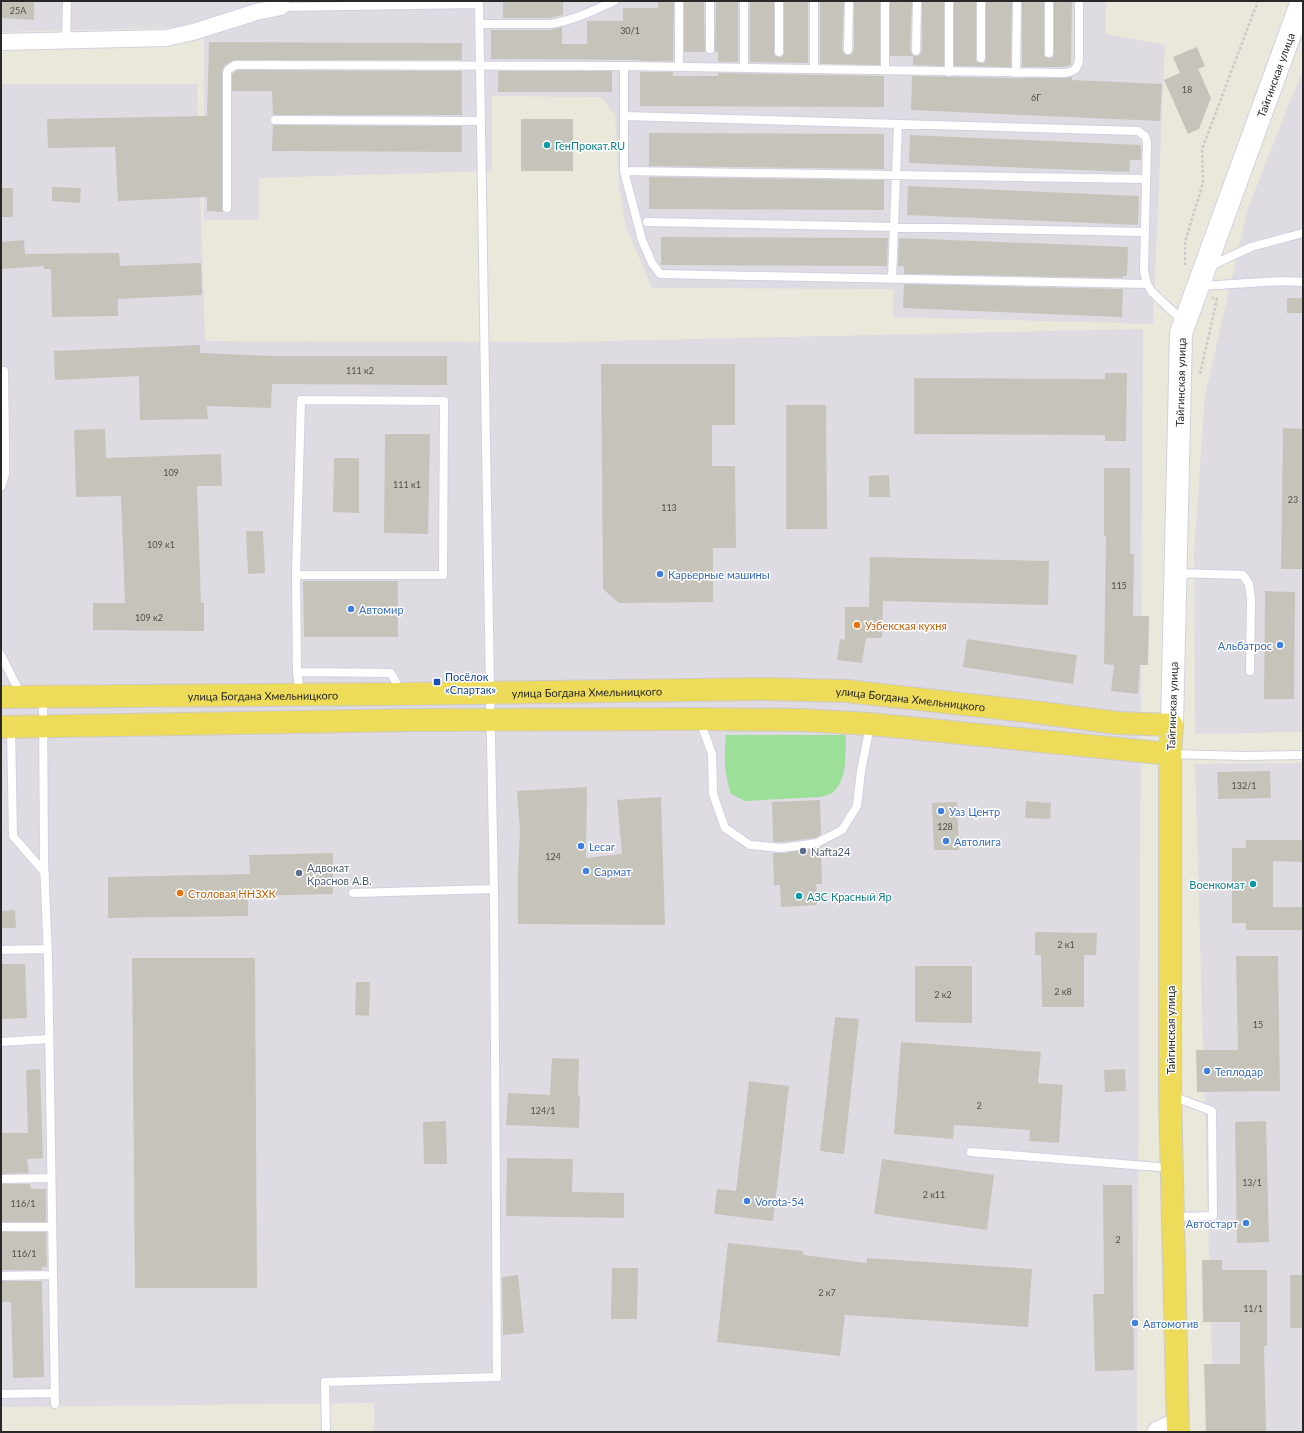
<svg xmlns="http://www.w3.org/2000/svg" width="1304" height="1433" viewBox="0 0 1304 1433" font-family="Lato,sans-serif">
	<rect width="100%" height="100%" fill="#eae8da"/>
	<path fill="#dfdbe3" d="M1,1H1106V34L1165,45L1153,324L893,317V289L652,288L626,227L619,187L615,115L601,97L492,96V171L259,178V220H204V27L1,32Z
		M1303,69V732L1195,734L1194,552L1205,395L1248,208Z
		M1,84H197L205,341L562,342L1143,329L1137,1432H374V1403L1,1407Z
		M1303,763V1432H1214L1195,764Z"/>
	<path fill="#9cdf98" d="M726,735H846C845,753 848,781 832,793C828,795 823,796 820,797L745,801L731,794C724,772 724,758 726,735Z"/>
	<path fill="#c6c4ba" d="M1,1H34V20L1,18Z
		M503,1H563V15L550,18H503Z
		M658,1H674L673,61H640V60L491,59V30H550L562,27V44H587V21H623V8H658Z
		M684,1H704L705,52H684Z
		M716,1H738V62H718V52H715Z
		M750,1H774V55L779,57H782L784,52V1H808V63L750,62Z
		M820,1H844L842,50L845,54L848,55L852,53L854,50V1H880V65L820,64Z
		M890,1H912L910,51L913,55L916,56L920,54L922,51V1H944V66L913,65V56H890Z
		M954,1H976V61L981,63H984L986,58V1H1012L1011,67L954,66Z
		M1022,1H1044V56L1049,58H1052L1054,53V1H1072L1071,65L1064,67H1022Z
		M209,42L462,43V60H235L232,61L224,66L222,73V208L223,212L207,211V197L118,201L115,147L48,148L47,119L207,116Z
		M1197,47L1205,66L1198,69L1211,98L1199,129L1188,134L1164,80L1180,73L1173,57Z
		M237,70L462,71V115H273L272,91H232V74Z
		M498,71H612V92H498Z
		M640,72H673V76H718V73L884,76V107L640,106Z
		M912,76L1016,78H1064L1072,77V80L1162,84L1160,121L911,110Z
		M521,119H573V171H521Z
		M273,125L462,126V152L272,151Z
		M649,133L884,134V169L649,166Z
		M910,135L1141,145V160H1130L1129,172L909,163Z
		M649,177L884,180V210L649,209Z
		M908,186L1139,196L1138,225L907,215Z
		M52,187L81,188L80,203L52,201Z
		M1,188H13V217H1Z
		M661,237L888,238L887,266L661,265Z
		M899,238L1128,247L1127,276H1123V278L904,274V266H898Z
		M24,240L25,254L119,253L120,266L201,263L202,295L118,299V316L52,317L51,269H44V266L1,269V242Z
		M904,284L1123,289L1122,317L903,308Z
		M1287,298H1303V313H1287Z
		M200,345V353L274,356H447V385L272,384L271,408L207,406L208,419L140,420L139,376L55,380L54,351Z
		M601,364H735V425H712V466H735L736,548H713V602L619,603L603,589Z
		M1105,373H1127L1126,441H1105V435L914,434V378L1105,379Z
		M786,405H826L827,529H786Z
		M1283,428L1303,429V569H1281Z
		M105,429L106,458L221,454L222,486H197L201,603H204V631L93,630V603H125L121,496L76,497L74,430Z
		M385,434H430L428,534L384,533Z
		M334,458H359V513L333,512Z
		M1104,468H1130V554H1134L1133,616H1149L1148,665H1140L1138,694L1111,691L1114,665L1104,664L1106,536H1104Z
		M889,475L890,497H869V476Z
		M246,531H263L265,573L248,574Z
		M870,557L1049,561L1048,605L883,601L882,638H866L862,663L837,660L840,639L845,640V607H869Z
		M303,581H398V637H304Z
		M1265,591L1295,592L1294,699H1264Z
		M967,639L1077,655L1073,684L963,667Z
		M1270,771L1271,798L1218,799L1217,772Z
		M587,787L586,858L622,854L617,800L661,797L665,925L518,924V870L520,831L517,791Z
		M820,800L821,835L815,838L782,842H773L772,802Z
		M1026,801L1051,803L1050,819L1025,818Z
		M957,802L959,850H934L932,803Z
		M1246,840H1303V862L1273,861V907H1303V930H1246V923H1232V848H1246Z
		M821,847L822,884H816L817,905L781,907L780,885H774L773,853H783Z
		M333,853V894L248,896V916L108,918V877L250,874L249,855Z
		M15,910L16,928H1V911Z
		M1035,932L1097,933L1096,955H1084V1007H1042L1041,955H1035Z
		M1236,956H1278L1280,1091L1197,1092L1196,1050H1238Z
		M132,958H255L257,1288H135Z
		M1,964H25L27,1018L1,1019Z
		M915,966H972V1023L915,1022Z
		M356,982H370L369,1016L355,1015Z
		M835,1017L859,1019L844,1154L820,1151Z
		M901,1042L1041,1052L1038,1083L1063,1085L1059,1143L1029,1141L1030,1130L954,1125L953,1139L894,1134Z
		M552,1058L579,1059L578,1096H580L579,1128L506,1125L508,1093L550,1095Z
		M40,1069L43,1158L27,1159L29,1173L1,1174V1133H28L26,1070Z
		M1125,1069L1126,1091L1105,1092L1104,1070Z
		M749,1081L789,1086L773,1221L714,1214L717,1189L736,1191Z
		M446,1121L447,1164H424L423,1122Z
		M1266,1121L1269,1242L1237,1243L1235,1122Z
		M507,1158L573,1159L572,1192L624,1193V1218L506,1216Z
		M882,1159L994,1175L987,1230L874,1214Z
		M1,1184H30L31,1189H46V1222H1Z
		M1103,1185H1132L1134,1370L1095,1371L1093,1294H1104Z
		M1,1232H46L47,1267H42V1270H1Z
		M728,1243L803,1251V1255L867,1263V1258L1032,1269L1028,1327L845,1315L840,1356L717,1342Z
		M1202,1260H1222V1270H1267V1346H1264L1266,1432H1206L1204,1364H1240V1322H1203Z
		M612,1268H638L637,1319H611Z
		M518,1275L524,1333L503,1335L502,1277Z
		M1290,1275H1303V1328H1290Z
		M1,1281H42L44,1377L13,1378L11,1302H1Z"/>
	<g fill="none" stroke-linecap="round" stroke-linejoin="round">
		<g stroke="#d1d0e1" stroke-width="10">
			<path id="service" d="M281,7L479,4L490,692L494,889L497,1377L325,1382L326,1432
				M479,24H550C573,21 594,10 614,1
				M66,40L67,1
				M710,49V1
				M848,50L849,1
				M916,51L917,1
				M779,52V1
				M1049,53V1
				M981,58V1
				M624,66V171L642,240L652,263L660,274L1147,284L1152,292L1184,322
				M679,67V1
				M744,68V1
				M814,69V1
				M885,70V1
				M949,72V1
				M1016,73L1017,1
				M624,116L1138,131L1145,136L1147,142L1144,271L1147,284
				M275,120L480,121
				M624,171L1146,179
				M227,208V73L228,70L235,65L624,66L1064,73C1074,72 1078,69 1079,59V1
				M647,222L1145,232
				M1210,266L1251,247L1303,233
				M892,279L898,124
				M1201,286L1282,281L1303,282
				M1,371H4L5,446
				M1,446H5V474L1,487
				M1176,573L1243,575L1249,584L1251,599L1250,671
				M296,575H443L444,401L301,400L296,575L297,672L300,694
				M1,655L21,695
				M297,672L391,673L401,692
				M43,697L44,862L48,957L55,1404
				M700,721L712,754L713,794L725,828L750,845L782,848L817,843L842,830L857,806L861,771L870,726
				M11,728L13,836L45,873
				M1171,754L1244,756L1303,755
				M353,893L494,889
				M1,950L47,949
				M1,1042L49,1039
				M1172,1096L1212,1111L1213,1216L1174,1217
				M971,1152L1171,1168
				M1,1179L51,1178
				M1,1227H52
				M1,1276L53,1275
				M1,1394L54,1393"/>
		</g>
		<g stroke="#d1d0e1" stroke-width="18">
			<path id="minor" d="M1,42L166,38L193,32L256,12L281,7V1"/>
		</g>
		<g stroke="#d1d0e1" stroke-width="23">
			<path id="tertiary" d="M1158,1432L1178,1423"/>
		</g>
		<g stroke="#d1d0e1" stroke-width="24">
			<g id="secondary">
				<path id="s1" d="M1172,725L1181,333L1302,1"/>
			</g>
		</g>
		<g stroke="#cbcbcb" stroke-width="24">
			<g id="trunk">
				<path id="s2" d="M1,697L402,694L764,689L846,691L1034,712L1118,723L1172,725L1170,754V1095L1178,1432"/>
				<path d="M1,727L412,720L699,719L802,720L870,724L1170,754"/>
			</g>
		</g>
		<path stroke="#cbcbcb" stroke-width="2.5" stroke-dasharray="3 2" stroke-linecap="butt" d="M1185,265V242L1203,183L1202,149L1258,1
			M1200,374L1217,299L1212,298"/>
		<use href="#service" stroke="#fff" stroke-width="8"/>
		<use href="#minor" stroke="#fff" stroke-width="16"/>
		<use href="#tertiary" stroke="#fff" stroke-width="21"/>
		<use href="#secondary" stroke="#fff" stroke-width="22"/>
		<use href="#trunk" stroke="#eedb5a" stroke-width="22"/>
	</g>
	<g fill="#0f9aa8" stroke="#fff" stroke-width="1.5">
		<circle cx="547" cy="145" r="4"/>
		<circle cx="1253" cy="884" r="4"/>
		<circle cx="799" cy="896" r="4"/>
	</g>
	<g fill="#3f7fe0" stroke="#fff" stroke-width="1.5">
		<circle cx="660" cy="574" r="4"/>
		<circle cx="351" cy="609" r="4"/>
		<circle cx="1280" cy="645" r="4"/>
		<circle cx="941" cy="811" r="4"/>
		<circle cx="946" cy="841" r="4"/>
		<circle cx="581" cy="846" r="4"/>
		<circle cx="586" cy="871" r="4"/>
		<circle cx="1207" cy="1071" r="4"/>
		<circle cx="747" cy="1201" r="4"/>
		<circle cx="1246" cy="1223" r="4"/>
		<circle cx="1135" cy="1323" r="4"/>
	</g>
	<g fill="#e8710a" stroke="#fff" stroke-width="1.5">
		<circle cx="857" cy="625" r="4"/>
		<circle cx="180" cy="893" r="4"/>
	</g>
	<rect fill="#1a4fb4" stroke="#fff" stroke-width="1.5" x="433" y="678" width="8" height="8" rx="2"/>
	<g fill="#5c6f8a" stroke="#fff" stroke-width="1.5">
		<circle cx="803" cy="851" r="4"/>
		<circle cx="299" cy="873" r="4"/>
	</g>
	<g text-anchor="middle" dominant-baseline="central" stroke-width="3" stroke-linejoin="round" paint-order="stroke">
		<g font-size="9" fill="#504f4c">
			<text x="18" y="10">25А</text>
			<text x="630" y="30">30/1</text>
			<text x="1187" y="89">18</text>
			<text x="1036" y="97">6Г</text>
			<text x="360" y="370">111 к2</text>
			<text x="171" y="472">109</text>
			<text x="407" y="484">111 к1</text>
			<text x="1293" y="499">23</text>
			<text x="669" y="507">113</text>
			<text x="161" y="544">109 к1</text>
			<text x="1119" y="585">115</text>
			<text x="149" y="617">109 к2</text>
			<text x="1244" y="785">132/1</text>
			<text x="945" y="826">128</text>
			<text x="553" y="856">124</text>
			<text x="1066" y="944">2 к1</text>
			<text x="1063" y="991">2 к8</text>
			<text x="943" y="994">2 к2</text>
			<text x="1258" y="1024">15</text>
			<text x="979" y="1105">2</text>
			<text x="543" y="1110">124/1</text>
			<text x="1252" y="1182">13/1</text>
			<text x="934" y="1194">2 к11</text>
			<text x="23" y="1203">116/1</text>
			<text x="1118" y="1239">2</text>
			<text x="24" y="1253">116/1</text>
			<text x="827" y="1292">2 к7</text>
			<text x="1253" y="1308">11/1</text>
		</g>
		<g font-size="11" fill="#282828" stroke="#fff">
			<text stroke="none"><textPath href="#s1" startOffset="667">Тайгинская улица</textPath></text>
			<text stroke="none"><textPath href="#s1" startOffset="343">Тайгинская улица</textPath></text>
			<text stroke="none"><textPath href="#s2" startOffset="586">улица Богдана Хмельницкого</textPath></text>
			<text stroke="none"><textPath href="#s2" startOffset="262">улица Богдана Хмельницкого</textPath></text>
			<text stroke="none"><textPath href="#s2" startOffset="910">улица Богдана Хмельницкого</textPath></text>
			<text transform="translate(1172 706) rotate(-88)">Тайгинская улица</text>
			<text transform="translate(1170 1030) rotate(-90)">Тайгинская улица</text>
		</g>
		<g font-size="11" fill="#0d838f" stroke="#fff" text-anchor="start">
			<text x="555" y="145">ГенПрокат.RU</text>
			<text x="1245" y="884" text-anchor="end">Военкомат</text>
			<text x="807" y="896">АЗС Красный Яр</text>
		</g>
		<g font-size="11" fill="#366cbe" stroke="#fff" text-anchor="start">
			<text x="668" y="574">Карьерные машины</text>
			<text x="359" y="609">Автомир</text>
			<text x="1272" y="645" text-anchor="end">Альбатрос</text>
			<text x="949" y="811">Уаз Центр</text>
			<text x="954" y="841">Автолига</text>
			<text x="589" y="846">Lecar</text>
			<text x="594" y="871">Сармат</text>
			<text x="1215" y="1071">Теплодар</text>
			<text x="755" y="1201">Vorota-54</text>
			<text x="1238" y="1223" text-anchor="end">Автостарт</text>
			<text x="1143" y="1323">Автомотив</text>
		</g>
		<g font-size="11" fill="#c56008" stroke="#fff" text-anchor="start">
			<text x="865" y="625">Узбекская кухня</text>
			<text x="188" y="893">Столовая ННЗХК</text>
		</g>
		<g font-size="11" fill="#164399" stroke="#fff" text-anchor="start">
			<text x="445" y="676">Посёлок<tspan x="445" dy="13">«Спартак»</tspan></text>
		</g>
		<g font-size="11" fill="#4e5e75" stroke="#fff" text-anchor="start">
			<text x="811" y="851">Nafta24</text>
			<text x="307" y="867">Адвокат<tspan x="307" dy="13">Краснов А.В.</tspan></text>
		</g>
	</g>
	<rect width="1304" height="1433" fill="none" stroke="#282828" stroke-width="4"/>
</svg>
